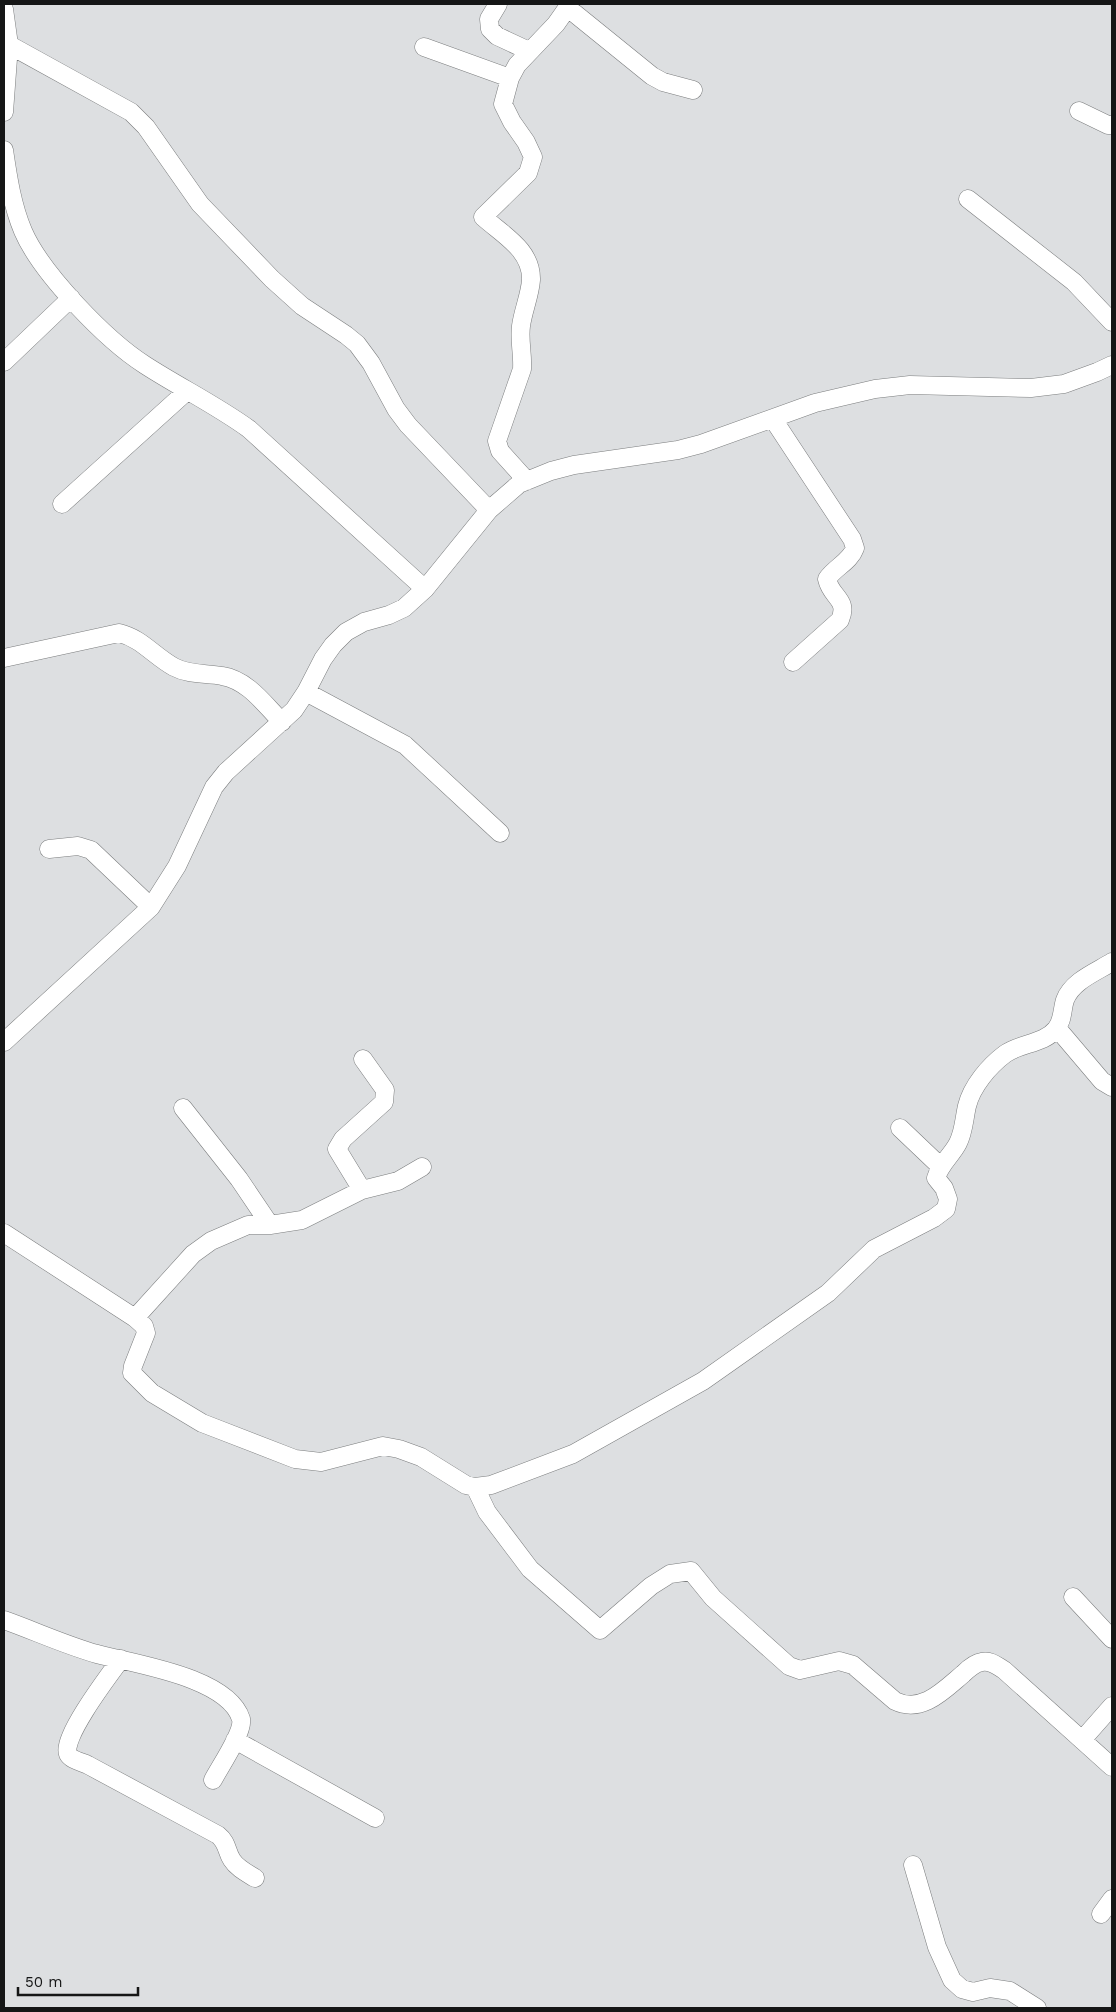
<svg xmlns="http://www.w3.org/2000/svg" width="1116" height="2012" viewBox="0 0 1116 2012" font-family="'Work Sans',sans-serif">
	<rect width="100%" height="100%" fill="#dddfe1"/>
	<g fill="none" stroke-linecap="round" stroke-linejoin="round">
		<g stroke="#7b7d7e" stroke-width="19">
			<path id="minor" d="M498,4L489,19L490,29L497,36L529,51
				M568,8L652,76L663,82L693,90
				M4,9L9,45L4,112
				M4,42L131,112L146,127L200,204L272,279L302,306L346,335L357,344L371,363L396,409L408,425L489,510
				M424,47L510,78
				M1079,111L1108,125H1112
				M4,150C8,177 12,205 23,231C41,273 106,340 145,365C179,387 216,405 249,429L425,589
				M968,199L1074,282L1112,322
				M4,362L71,298
				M773,419L852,539L855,548C850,562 835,567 827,579C831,598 849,599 840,620L793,662
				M527,481L500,451L497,441L522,369C523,354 519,340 521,326C523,311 530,295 531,280C532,250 503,235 483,217L528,173L533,157L526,142L512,122L503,104L510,78L517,65L556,24L570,4
				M62,504L187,391
				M4,658L119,633C141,638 154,656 174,667C189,675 206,673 222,676C248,680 265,705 282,722
				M306,692L405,745L500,833
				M49,849L78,846L91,850L151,907
				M1057,1028L1102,1081L1112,1087
				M4,1042L151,907L177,866L214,787L226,772L294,710L306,692L323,659L333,645L346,632L364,622L389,615L404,608L425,589L489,510L519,484L551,471L574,465L678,450L701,444L815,403L875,389L910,385L1031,388L1064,384L1097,372L1112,365
				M183,1108L239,1179L270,1225
				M900,1128L941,1167
				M362,1190L337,1149L343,1139L384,1102L385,1090L363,1059
				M4,1233L135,1318L144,1326L146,1333L133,1366L132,1373L152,1393L202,1423L295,1459L321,1462L383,1446L399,1449L421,1457L466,1485L475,1487L491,1485L573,1454L703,1381L828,1293L874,1249L934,1218L946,1209L948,1199L944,1188L936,1178C940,1164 952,1155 958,1143C964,1131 964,1119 967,1106C972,1086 989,1066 1005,1054C1020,1043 1044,1044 1056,1029C1063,1021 1062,1009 1065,1000C1072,981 1096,972 1112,962
				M135,1318L193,1254L211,1241L248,1225H270L302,1220L362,1190L398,1181L422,1167
				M475,1487L487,1512L530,1569L600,1630L651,1586L670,1574L691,1571L713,1598L789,1666L800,1670L839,1661L853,1665L895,1701C922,1714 944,1690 963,1674C968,1669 975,1663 982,1662C991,1660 997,1666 1004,1670L1112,1767
				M1073,1597L1112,1639
				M4,1620C35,1631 65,1645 97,1654C134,1664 228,1677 241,1719C244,1732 219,1768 213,1780
				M121,1659C110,1674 61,1738 68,1754C71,1760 82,1762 88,1765L218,1835C228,1843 226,1851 232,1860C237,1868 247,1873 255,1878
				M235,1740L375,1818
				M1082,1740L1112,1706
				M913,1865L937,1947L952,1980L962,1989L973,1992L990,1988L1010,1991L1037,2008
				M1101,1914L1112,1899"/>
		</g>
		<use href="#minor" stroke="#fff" stroke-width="18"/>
	</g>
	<rect width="1116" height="2012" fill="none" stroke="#151616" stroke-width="10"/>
	<path d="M18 1987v8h120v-8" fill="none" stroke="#151616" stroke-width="2.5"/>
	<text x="25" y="1987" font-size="15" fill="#151616" stroke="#dddfe1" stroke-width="4" paint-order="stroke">50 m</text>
</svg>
